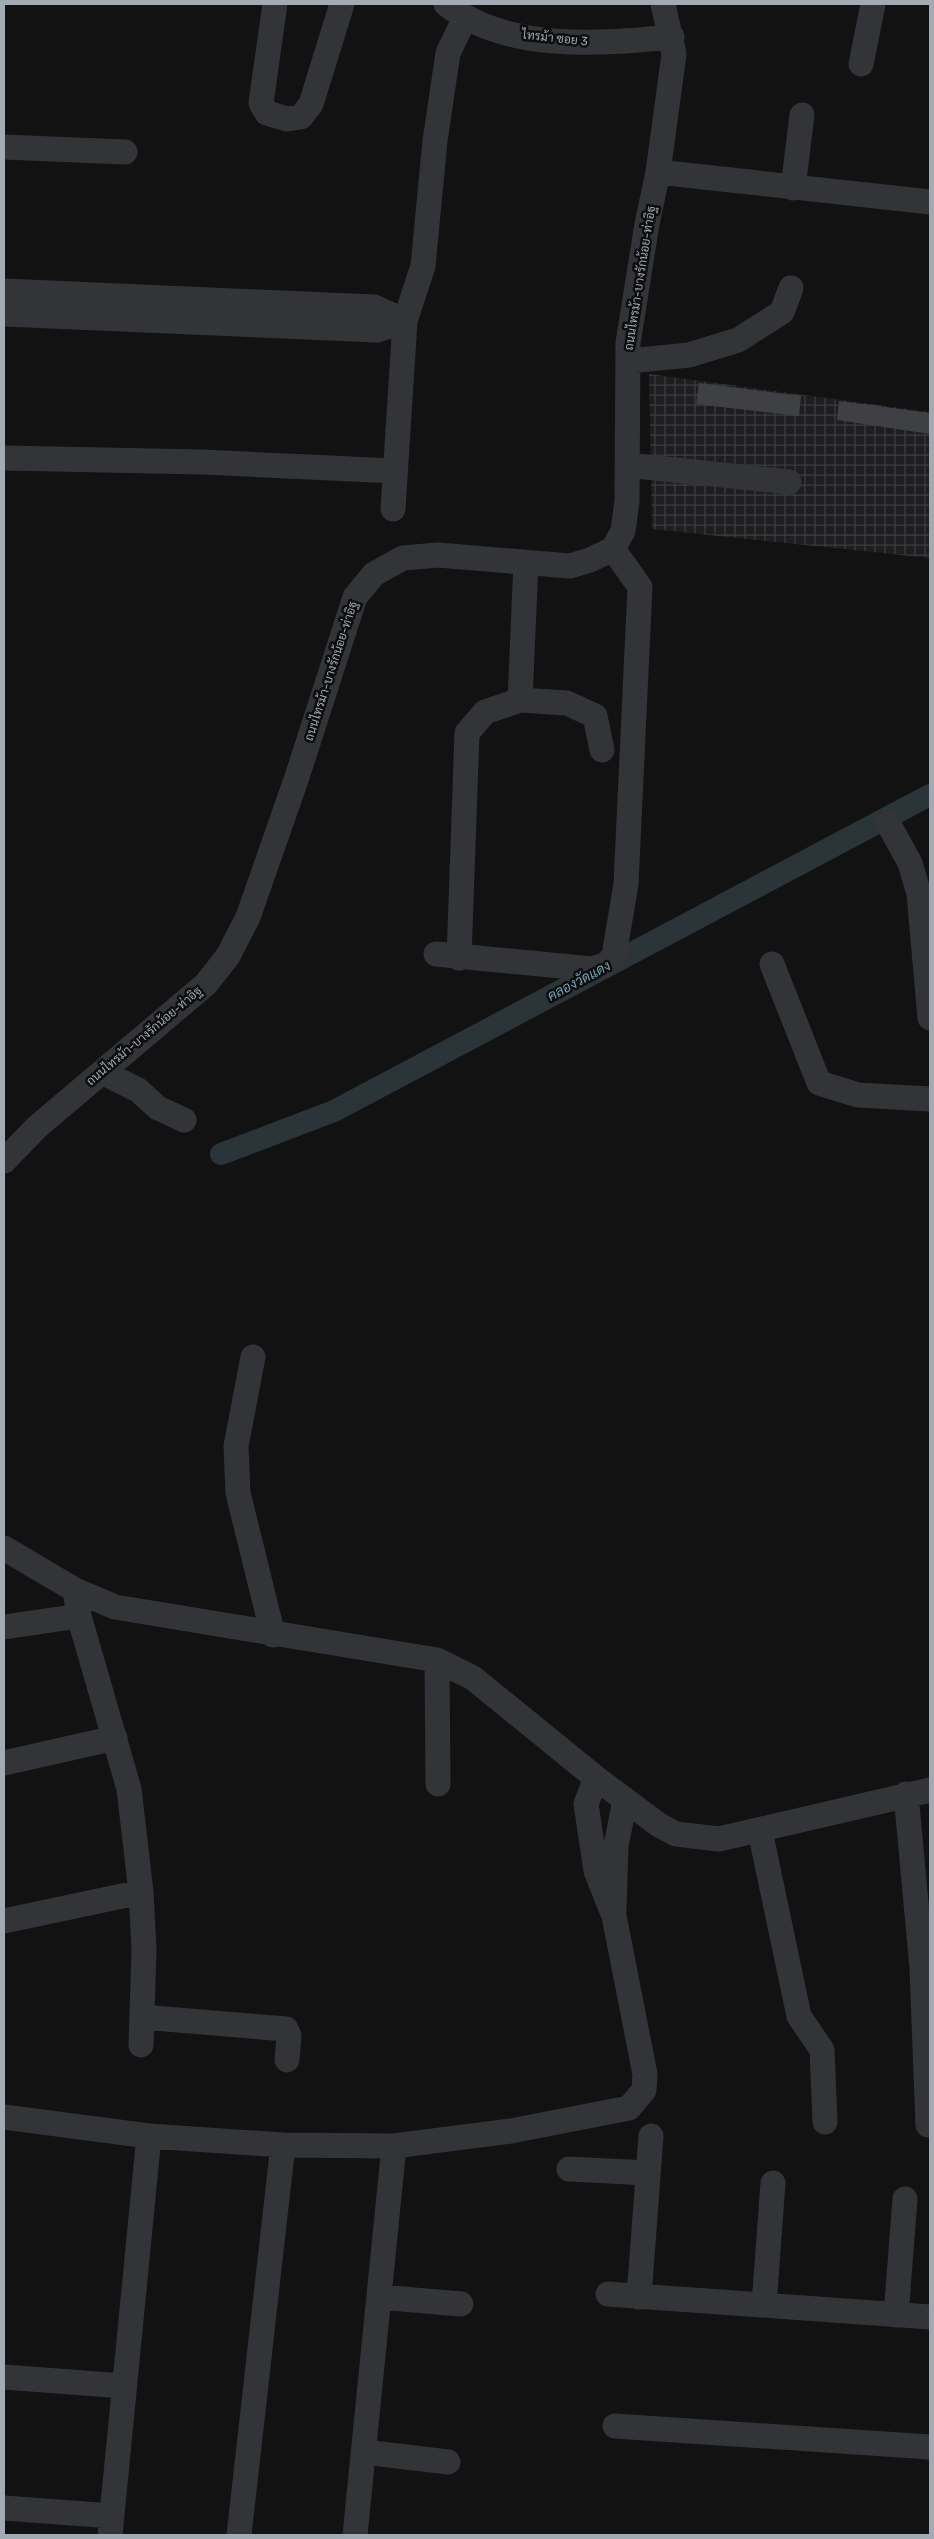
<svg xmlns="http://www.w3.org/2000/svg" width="934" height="2539" viewBox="0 0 934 2539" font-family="Rubik,Sarabun,sans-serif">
	<defs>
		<pattern id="industrial-grid" width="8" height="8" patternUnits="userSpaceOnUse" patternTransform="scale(1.25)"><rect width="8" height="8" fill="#1e1e20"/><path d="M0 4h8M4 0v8" fill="none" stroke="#3c3c3e"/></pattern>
	</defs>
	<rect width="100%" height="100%" fill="#121213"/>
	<path fill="url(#industrial-grid)" d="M649,374L930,412V558L652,529Z"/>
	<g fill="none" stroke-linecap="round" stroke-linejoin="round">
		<path stroke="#2a3439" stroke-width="22" d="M221,1154L334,1111L930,795"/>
	</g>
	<path fill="#3e4043" d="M699,383L801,396L799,416L696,404Z
		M839,401L930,413V434L837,420Z"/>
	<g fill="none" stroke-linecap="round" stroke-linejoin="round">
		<path stroke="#333438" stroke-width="25" d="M275,4L261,103L267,113L287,119L301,117L311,104L342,4
			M446,4C508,52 598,44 672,37
			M861,64L873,4
			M4,147L125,152
			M658,172L930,202
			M793,188L802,115
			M4,291L374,307L405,321
			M4,314L377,330L405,321
			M629,361L689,355L738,340L782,312L791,288
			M4,458L203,462L395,471
			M627,465L789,482
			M393,509L405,321L423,266L435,141L448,53L465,18
			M520,700L567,703L595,716L602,750
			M888,823L910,863L919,894L930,1018
			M436,954L592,969L605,965L614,956L626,884L640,587L613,549
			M459,958L467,733L485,712L520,700L526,563
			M772,964L819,1083L858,1095L930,1099
			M102,1072L138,1090L158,1108L184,1120
			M4,1161L37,1127L206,984L228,956L248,917L297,777L355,597L374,574L403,558L438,555L570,566L590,560L613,549L623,531L627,501L628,343L647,224L658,172L674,54L663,4
			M253,1357L236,1446L238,1493L273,1635
			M4,1548L75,1590L115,1607L437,1660L473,1678L596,1778L659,1825L676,1834L719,1839L930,1790
			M75,1590L79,1616L129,1789L141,1892L144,1950L141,2045
			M4,1627L79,1616
			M437,1660L438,1784
			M4,1763L115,1738
			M906,1794L922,1968L928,2125
			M760,1831L799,2016L822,2050L825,2122
			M614,1909L616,1846L625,1800
			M4,1921L141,1892
			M142,2017L286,2029L289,2036L287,2060
			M4,2117L149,2136L283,2145L394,2146L511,2131L629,2108L644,2090L645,2074L614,1916L596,1871L586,1804L596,1778
			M569,2169L648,2173
			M608,2294L930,2317
			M379,2297L461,2304
			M639,2297L651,2136
			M764,2305L773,2183
			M896,2315L905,2199
			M4,2377L124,2386
			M615,2426L930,2447
			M364,2452L448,2462
			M4,2508L112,2516
			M110,2535L149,2136
			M239,2535L283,2145
			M355,2535L394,2146"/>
	</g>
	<g text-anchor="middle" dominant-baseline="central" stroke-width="5" stroke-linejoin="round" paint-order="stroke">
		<g font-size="12" fill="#a3aab4" stroke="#0d0d0e">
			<text transform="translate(555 38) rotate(6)">ไทรม้า ซอย 3</text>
			<text transform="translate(640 278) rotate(-81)">ถนนไทรม้า-บางรักน้อย-ท่าอิฐ</text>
			<text transform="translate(331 671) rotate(-72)">ถนนไทรม้า-บางรักน้อย-ท่าอิฐ</text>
			<text transform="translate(144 1036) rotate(-40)">ถนนไทรม้า-บางรักน้อย-ท่าอิฐ</text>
		</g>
		<g font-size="14" font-style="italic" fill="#799db0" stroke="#0d0d0e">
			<text transform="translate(579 981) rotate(-28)">คลองวัดแดง</text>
		</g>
	</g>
	<rect width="934" height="2539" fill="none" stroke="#a3aab4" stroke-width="10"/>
</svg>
